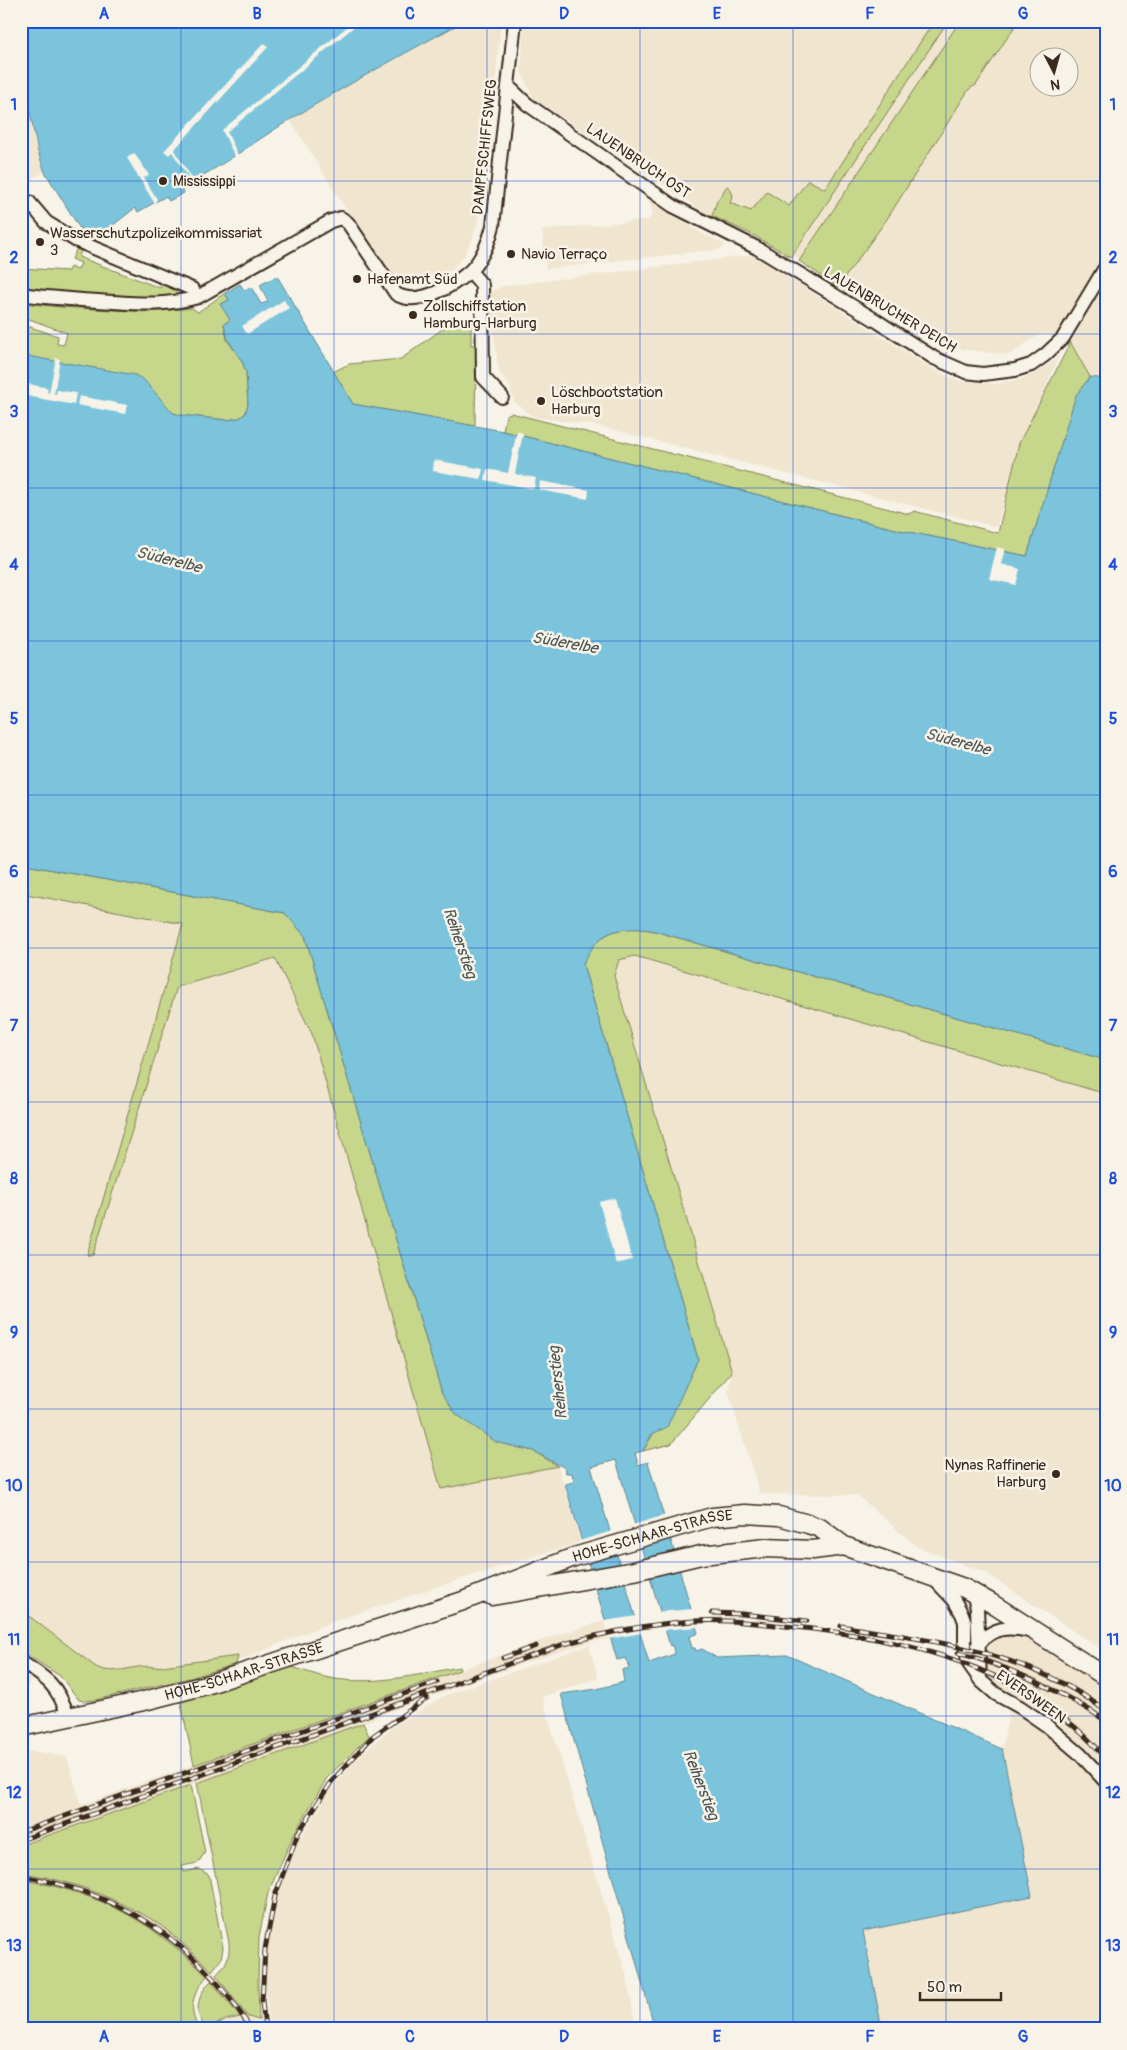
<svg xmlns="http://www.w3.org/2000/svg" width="1127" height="2050" viewBox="0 0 1127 2050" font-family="Pangolin,sans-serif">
	<rect width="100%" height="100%" fill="#f7f3e8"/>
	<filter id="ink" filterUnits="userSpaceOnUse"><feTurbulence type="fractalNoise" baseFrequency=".02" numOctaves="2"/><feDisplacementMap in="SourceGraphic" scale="10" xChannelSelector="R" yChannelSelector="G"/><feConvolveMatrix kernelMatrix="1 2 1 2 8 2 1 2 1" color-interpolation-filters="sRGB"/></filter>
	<g filter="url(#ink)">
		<path fill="#f0e5cf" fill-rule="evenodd" d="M457,21H501L495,85L491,112L488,114L478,220L473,237L464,256L453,269L425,284L403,286L394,285L290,120L370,72L457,25Z
			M524,21H1106V379L1090,377L1069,340L1042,333L1009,355L962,349L777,246L707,214L533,98L521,71ZM1040,58H1070V88H1040Z
			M21,67L38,152L45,172L21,183Z
			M648,199L702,234L725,244L722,249L546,269L542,230L648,220L653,213Z
			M753,255L931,368L947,376L962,381L995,384L1021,379L1034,374L1059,357L1020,443L997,527L594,425L533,417L515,402L509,385L499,372L488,293L503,286Z
			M21,893L183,924L165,983L177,987L275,958L312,1034L442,1489L558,1466L581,1542L461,1579L334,1621L238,1661L237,1656L155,1667L146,1665L119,1671H106L96,1667L21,1610Z
			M635,956L1106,1094V1653L986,1573L917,1547L857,1495L760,1494L728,1391L732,1371L614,976L619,960Z
			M604,1621L608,1639L597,1641V1640L524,1663L391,1711L363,1723L21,1845V1754L31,1751L67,1757L81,1805L557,1635Z
			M1002,1633L1017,1634L1026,1638L1106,1690V2029H882L863,1931L1032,1896L1002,1749L1012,1696L994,1683L985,1668L984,1649L987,1642Z
			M589,1645L598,1678L542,1697L627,1977L636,2029H210L219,2023L240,2017L207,1976L166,1940L119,1911L91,1898L64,1889L21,1880V1873L57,1879L84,1887L109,1897L153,1919L180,1941L216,1975L248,2017L269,2023L266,1990L267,1947L277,1898L297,1844L330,1790L363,1753L397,1724L446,1695Z
			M21,1670L31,1677L21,1704Z"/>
		<path fill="#c6d68b" stroke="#808054" d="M934,21H948L791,257L753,235L712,216L717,201L727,186L730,188L733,196L730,203L751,211L767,192L789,206L808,180L825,189Z
			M960,21H1015L1017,23L976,85L969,89L887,219L838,287L799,261Z
			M79,249L81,250L79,257L160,288L162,284L187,295L152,299L21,290V268L68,271L70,267L78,270L81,263L72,259L76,250Z
			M225,293L229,300L230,320L224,324L227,340L242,361L246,372L248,404L245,414L239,418L227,420L180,415L173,413L168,408L26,355H21V324L58,336L57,344L64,345L67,333L21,316V303L60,307L149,312L192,308L198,312Z
			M456,319H471V345H476L475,426L353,404L333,372L349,364L401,359Z
			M1069,340L1090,377L1076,396L1027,556L899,530L503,431L506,415L511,413L909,514L914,511L998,533L1019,443L1068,347Z
			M21,864L285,913L305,936L442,1393L496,1442L533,1451L558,1466L441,1489L312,1034L275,958L177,987L93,1255H87L183,924L21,893Z
			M628,927L651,930L1106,1060V1094L635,956L619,960L614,976L732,1372L671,1444L643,1451L698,1359L583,965C593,940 603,934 628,927Z
			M21,1610L96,1667C116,1677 134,1663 155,1667L238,1656L236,1664L190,1678L95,1700L84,1701L79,1700L60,1676L21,1651Z
			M289,1666C302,1670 315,1675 329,1678C372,1686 417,1675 459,1667L460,1670L194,1765L180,1699Z
			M363,1723L369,1736L327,1778L294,1834L268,1893L259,1937L258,1983L259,2020L248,2017L216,1975C226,1965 230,1958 229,1943L197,1783Z
			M191,1785L205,1852L198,1863L182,1866L184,1872L199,1869L209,1875L223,1948L221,1959L212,1971C193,1953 175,1935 154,1921C147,1916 138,1912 130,1908C95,1890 60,1878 21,1873V1845Z
			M21,1880C73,1887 125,1907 166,1940C181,1951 194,1964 207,1976C193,1994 187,2007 199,2029H101L99,2025L91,2029H21Z
			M211,1981L240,2017L226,2020L207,2028C192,2016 198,1992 211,1981Z"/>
		<path fill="#7bc4dc" stroke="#618690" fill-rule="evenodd" d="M21,21H457V25C401,55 345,86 291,119C254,142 220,168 181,187L184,193L169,201L166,196L138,212L135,208L94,240L84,235L45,172L38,152L21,67Z
			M277,276L353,404L503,431L899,530L1027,556L1076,395L1090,377L1106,379V1060L651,930C617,926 597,931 583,965L698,1359L667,1427L652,1434L643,1451L635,1453L638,1465L648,1462L698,1633L689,1637L692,1648H695L696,1651L702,1649L717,1658L787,1655L1002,1749L1032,1896L863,1931L882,2029H655L561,1694L597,1689L624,1682L622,1670L629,1668L626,1658L617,1660L565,1484L574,1482L572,1473H566L565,1468L533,1451L496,1442L456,1414L442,1393L305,936L285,913L21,864V355L135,375L144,380L173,413L180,415L227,420L239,418L245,414L248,404L246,372L242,361L228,340L224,324L230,320L220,304L229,300L225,293L240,284L244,290L251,287L261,304L268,302L260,285ZM616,1460L670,1646L672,1645L675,1654L649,1663L591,1467Z"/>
		<path fill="#f7f3e8" d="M354,21H361L227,132L238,155L235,157L222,130Z
			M264,43L268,47L174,150L195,183L193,184L172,152L169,155L164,151Z
			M134,153L149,175L144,178L157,199L155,204L127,158Z
			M284,300L289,308L247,334L242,326Z
			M56,358L60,359L54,394H56L57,390L76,393L74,405L27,396L29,384L48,388L47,392L49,393Z
			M79,396L127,405L125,414L77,405Z
			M517,431L523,433L515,474L536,478L534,489L485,480L487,469L508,473Z
			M434,460L483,469L481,479L433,471Z
			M540,481L589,490L588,499L539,490Z
			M997,547L1005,549L1001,564L1020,569L1016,585L989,579Z
			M615,1198L632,1260L616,1264L599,1202Z
			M666,1515L672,1535L638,1545L632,1525Z
			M612,1531L618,1551L585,1561L579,1541Z
			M693,1609L697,1627L663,1630L658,1612Z
			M637,1616L642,1633L608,1639L604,1621Z"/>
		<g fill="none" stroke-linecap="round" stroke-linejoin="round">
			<g stroke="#3b2a1e" stroke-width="16">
				<path id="minor" d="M509,87L527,104L673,206L757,248L877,321L934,358L966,372L983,374L1015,370L1031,365L1045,355L1063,338L1106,266
					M29,202L46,222L75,240L192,289L198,297
					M470,271L482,285L483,377L502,397
					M21,294C47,298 72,299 98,301C134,303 163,307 198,297L331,221L341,218L348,223L396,294C418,307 453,286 470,271C482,259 489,242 493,226L515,21
					M933,1578L954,1600L962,1614L965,1622V1647L969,1664L981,1681L996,1694L1020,1707L1046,1725L1080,1754L1106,1782
					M970,1591L974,1597L977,1608L980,1679
					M978,1645C992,1627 1008,1626 1029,1631
					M21,1662C47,1678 58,1686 68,1716"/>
			</g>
			<g stroke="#3b2a1e" stroke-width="21">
				<g id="secondary">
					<path d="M492,1596L634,1571L701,1555L766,1548L813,1550L844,1546"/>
					<path id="s1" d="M21,1727L144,1701L206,1685L463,1601L574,1557L712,1517L745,1514L779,1516L808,1524L820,1528L844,1546L964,1588L991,1603L1106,1677"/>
				</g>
			</g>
			<use href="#minor" stroke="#f7f3e8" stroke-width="12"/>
			<use href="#secondary" stroke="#f7f3e8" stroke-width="18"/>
			<g stroke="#3b2a1e" stroke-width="5">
				<path id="rail" d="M712,1613L742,1614L807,1621
					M841,1626C934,1641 1029,1652 1106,1711
					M958,1653C1003,1664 1068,1694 1106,1721
					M503,1658L536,1646
					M21,1832L437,1682
					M21,1840L564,1644C607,1632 649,1624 694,1621C724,1619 755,1623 785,1626C901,1637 1026,1666 1106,1758
					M21,1876C121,1892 197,1943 251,2029
					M265,2029L262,2001L265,1949L275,1896L298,1833L332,1781L373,1736L427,1698"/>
			</g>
			<use href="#rail" stroke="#f7f3e8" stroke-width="3" stroke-dasharray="9" stroke-linecap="butt"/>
		</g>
	</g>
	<path fill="none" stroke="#1d4ed8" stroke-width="1" stroke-opacity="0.55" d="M181,21V2029M334,21V2029M487,21V2029M640,21V2029M793,21V2029M946,21V2029M21,181H1106M21,334H1106M21,488H1106M21,641H1106M21,795H1106M21,948H1106M21,1102H1106M21,1255H1106M21,1409H1106M21,1562H1106M21,1716H1106M21,1869H1106"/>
	<g fill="#3b2a1e" stroke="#f7f3e8" stroke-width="2">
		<circle cx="163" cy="181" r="5"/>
		<circle cx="40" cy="242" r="5"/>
		<circle cx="511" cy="254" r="5"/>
		<circle cx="357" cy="279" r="5"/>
		<circle cx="413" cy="315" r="5"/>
		<circle cx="541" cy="401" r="5"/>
		<circle cx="1056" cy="1474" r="5"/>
	</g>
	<g text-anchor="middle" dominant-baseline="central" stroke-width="5" stroke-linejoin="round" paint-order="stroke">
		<g font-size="15" fill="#3b2a1e" stroke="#f7f3e8">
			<text transform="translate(485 147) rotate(-84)">DAMPFSCHIFFSWEG</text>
			<text transform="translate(638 161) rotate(34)">LAUENBRUCH OST</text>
			<text transform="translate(890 310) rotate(31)">LAUENBRUCHER DEICH</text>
			<text stroke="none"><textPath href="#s1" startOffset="661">HOHE-SCHAAR-STRASSE</textPath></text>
			<text stroke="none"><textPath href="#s1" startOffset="230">HOHE-SCHAAR-STRASSE</textPath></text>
			<text transform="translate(1031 1697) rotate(35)">EVERSWEEN</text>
		</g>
		<g font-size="15" fill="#3b2a1e" stroke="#f7f3e8" text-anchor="start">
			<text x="173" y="181">Mississippi</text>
			<text x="50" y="233">Wasserschutzpolizeikommissariat<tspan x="50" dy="17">3</tspan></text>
			<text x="521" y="254">Navio Terraço</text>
			<text x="367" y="279">Hafenamt Süd</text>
			<text x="423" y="306">Zollschiffstation<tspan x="423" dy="17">Hamburg-Harburg</tspan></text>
			<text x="551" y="392">Löschbootstation<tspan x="551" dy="17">Harburg</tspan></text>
			<text x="1046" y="1465" text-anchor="end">Nynas Raffinerie<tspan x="1046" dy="17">Harburg</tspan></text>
		</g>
		<g font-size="16" font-style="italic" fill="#4e5857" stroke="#f7f3e8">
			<text transform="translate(169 560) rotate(14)">Süderelbe</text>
			<text transform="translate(565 643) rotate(10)">Süderelbe</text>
			<text transform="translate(958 742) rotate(15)">Süderelbe</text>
			<text transform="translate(460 943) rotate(71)">Reiherstieg</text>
			<text transform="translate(558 1383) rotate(-96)">Reiherstieg</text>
			<text transform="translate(701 1785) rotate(69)">Reiherstieg</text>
		</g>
	</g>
	<rect width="1127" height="2050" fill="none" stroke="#f7f3e8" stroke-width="55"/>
	<g transform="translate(1054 72) rotate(174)"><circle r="24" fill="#f7f3e8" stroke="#aca397"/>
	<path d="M0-4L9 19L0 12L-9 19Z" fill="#3b2a1e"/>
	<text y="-8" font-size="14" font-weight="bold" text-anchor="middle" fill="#3b2a1e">N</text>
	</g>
	<path d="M920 1992v8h81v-8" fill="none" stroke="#3b2a1e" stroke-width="2.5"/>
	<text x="927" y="1992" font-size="15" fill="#3b2a1e" stroke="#f7f3e8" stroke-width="4" paint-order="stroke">50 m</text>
	<rect x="28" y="28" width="1072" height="1994" fill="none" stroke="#1d4ed8" stroke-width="2"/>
	<g font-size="16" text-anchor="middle" font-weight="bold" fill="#1d4ed8">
		<text x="104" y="19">A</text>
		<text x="257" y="19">B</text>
		<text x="410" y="19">C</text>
		<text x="564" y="19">D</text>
		<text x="717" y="19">E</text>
		<text x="870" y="19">F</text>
		<text x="1023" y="19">G</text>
		<text x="14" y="110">1</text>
		<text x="1113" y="110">1</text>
		<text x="14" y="263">2</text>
		<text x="1113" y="263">2</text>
		<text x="14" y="417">3</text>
		<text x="1113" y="417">3</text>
		<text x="14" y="570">4</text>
		<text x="1113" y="570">4</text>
		<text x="14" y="724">5</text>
		<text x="1113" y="724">5</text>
		<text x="14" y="877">6</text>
		<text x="1113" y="877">6</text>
		<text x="14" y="1031">7</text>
		<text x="1113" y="1031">7</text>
		<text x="14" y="1184">8</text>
		<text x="1113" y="1184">8</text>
		<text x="14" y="1338">9</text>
		<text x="1113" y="1338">9</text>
		<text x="14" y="1491">10</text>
		<text x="1113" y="1491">10</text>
		<text x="14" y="1645">11</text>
		<text x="1113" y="1645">11</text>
		<text x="14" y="1798">12</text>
		<text x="1113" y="1798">12</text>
		<text x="14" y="1951">13</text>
		<text x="1113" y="1951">13</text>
		<text x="104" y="2042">A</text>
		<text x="257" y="2042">B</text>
		<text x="410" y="2042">C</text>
		<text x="564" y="2042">D</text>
		<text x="717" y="2042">E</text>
		<text x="870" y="2042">F</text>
		<text x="1023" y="2042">G</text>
	</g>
</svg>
